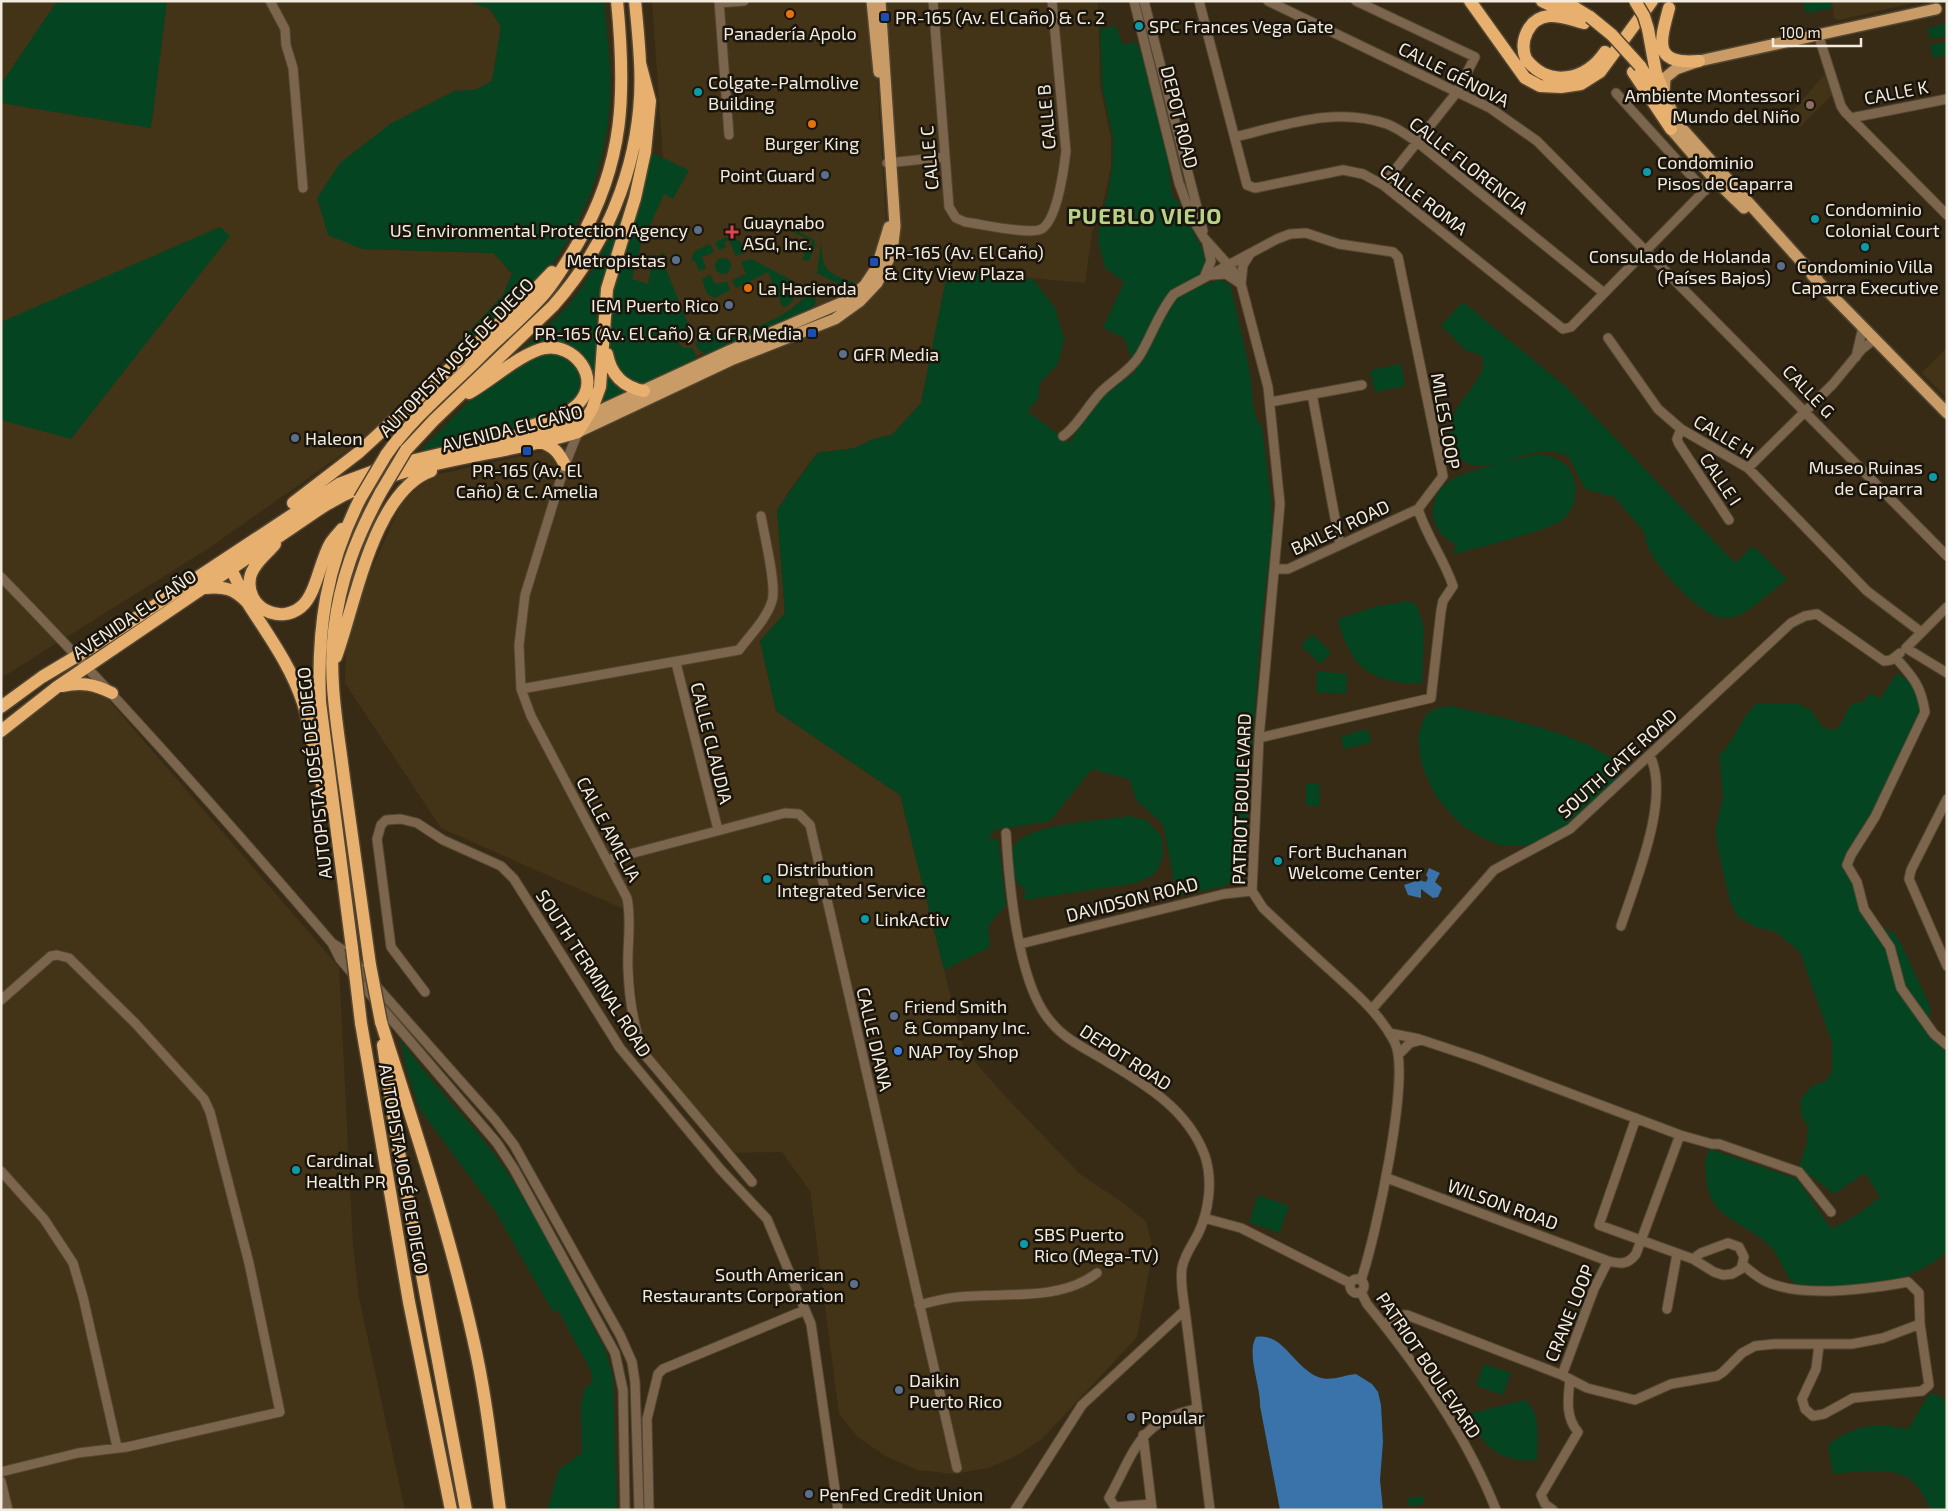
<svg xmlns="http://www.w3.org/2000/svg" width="1948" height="1511" viewBox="0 0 1948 1511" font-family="'Exo 2',sans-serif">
	<rect width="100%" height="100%" fill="#382b16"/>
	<path fill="#433317" d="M1,1H467L490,9L501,27L492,81L475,90L454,91L362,249L494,253L512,274L503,295L378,429L209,548L1,678Z
		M652,1H867L877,77L886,221L880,244L870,267L857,284L840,299L811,307L703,353L644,383L618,289L663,157Z
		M885,1H1098L1100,86L1111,139V166L1103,204L1092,233L1085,283L948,270L921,403L892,435L873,439L855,448L817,453L796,481L777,510L785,614L760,641L776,711L900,795L964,1049L1003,1094L1081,1175L1125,1204L1146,1222L1153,1250L1137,1337L1041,1440L1014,1457L988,1468L954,1474L918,1470L887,1457L858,1437L839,1414L810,1191L782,1152L729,1153L652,1062L641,1040L633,965L635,914L441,828L345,683L346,644L354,608L402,502L431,476L570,445L662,396L733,365L827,329L865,304L888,277L896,251L900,222Z
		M1832,1H1921L1839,20L1834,18Z
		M1825,74L1832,95L1800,127L1789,115Z
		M1947,348V398L1922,373Z
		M70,689L100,692L106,697L339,967L353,1244L359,1298L405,1510H1V739L33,713Z"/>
	<path fill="#044420" d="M57,1H167L151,128L1,103V84Z
		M467,1H604C606,24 609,47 610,69C614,144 588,222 540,280C519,305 481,333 455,355L453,349L503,295L512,274L494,253L362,249L328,235L317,198L340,163L390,124L454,91L475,90L492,81L501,27L490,9Z
		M1803,1H1830L1832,8L1806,13Z
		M1947,23V36L1930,39L1928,28Z
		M1116,26L1123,45L1136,42L1141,53L1168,161L1172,196L1178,202L1203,251L1206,263L1201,275L1206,284L1220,280L1230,284L1249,367L1254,412L1258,422L1262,426L1271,500L1272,534L1261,626L1245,848L1238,881L1221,887L1177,896L1163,824L1136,800L1130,780L1092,769L1050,821L994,830L988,840L998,839L1006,905L988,926L990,947L944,970L900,795L776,711L760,641L785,613L777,510L817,453L855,448L873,439L892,435L921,403L948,270L1033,279L1055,308L1064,339L1058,364L1040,383L1038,399L1027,411L1070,443L1085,415L1103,396L1136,371L1124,338L1103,328L1124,282L1105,268L1098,241L1100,220L1108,194L1112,166L1113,138L1102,86L1100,29Z
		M1947,42V55L1933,58L1930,45Z
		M654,154L689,170L673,199L664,194L641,245L632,279L648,284L654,254L659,257L663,252L668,262L664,264L690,329L680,334L682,338L677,341L683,348H692L696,356L694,361C674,371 652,388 628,383L609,357L608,311L646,161Z
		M627,207C617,238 603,270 598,302C594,334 605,376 589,405C582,418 561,421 549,425L588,391L576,353L517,356C533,337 554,322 570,303C594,274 607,239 627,207Z
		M771,217L814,240L815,245L809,261L802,260L806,251L809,252L812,241L764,218Z
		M220,227L230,236L71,439L1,420V322Z
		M818,233C824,244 819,261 828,270C835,277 848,280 857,284L853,288L845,287L817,273L821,243Z
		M730,236L741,242L743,254L736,256L729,240L724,242L726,247L719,250L715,242Z
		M710,244L714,252L702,257L706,268L699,271L695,261L691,260L695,251Z
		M715 266a8 8 0 1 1 16 0a8 8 0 1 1-16 0Z
		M751,259L795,282L798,292L792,301L786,307L782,306L768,272L736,288L732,280L746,274L741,262Z
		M710,275L715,284L727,282L730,290L715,298L707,294L702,279Z
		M806,295L813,296L816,301L814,305L815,307L809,312L707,355L698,349L695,342L723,331L726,339C754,327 786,319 806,295Z
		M1463,302L1566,387L1735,563L1753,546L1788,580C1768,590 1747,620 1723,618C1701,617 1642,556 1645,533L1614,497L1585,489L1568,456C1560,454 1549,450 1541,451C1515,454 1473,484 1454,450C1431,410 1495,382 1481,355L1465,350L1441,325Z
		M535,354H566C575,365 584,373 582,388C576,423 451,444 421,450L472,398Z
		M1401,364L1405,386L1375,392L1370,370Z
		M606,373L635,392L596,409Z
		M1537,454C1551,455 1565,460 1572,474C1579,490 1576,509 1562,520C1546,532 1478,547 1455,554L1453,547L1457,545C1445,539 1435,530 1433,516C1432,503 1437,490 1448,482C1462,471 1517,459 1537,454Z
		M1408,601L1415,604L1420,614L1424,629L1422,684C1372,683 1350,669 1338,619L1378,606Z
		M1312,634L1331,652L1321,664L1301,646Z
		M1317,671L1347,674L1346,694L1316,692Z
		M1897,673C1914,683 1920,695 1921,714L1867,828L1848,853L1866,909L1876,924L1895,934L1902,946L1930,1006V1018L1924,1025L1947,1049V1252C1909,1282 1883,1284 1837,1285C1825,1286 1811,1288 1799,1285C1784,1280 1781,1257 1770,1246C1744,1220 1707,1220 1706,1174C1705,1163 1704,1158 1710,1149L1797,1179L1831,1229L1857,1215L1880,1197L1865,1173L1834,1194L1799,1167L1807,1142L1808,1127L1801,1115V1099L1812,1086L1826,1081L1832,1072V1043L1800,952L1776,932L1756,927L1738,917L1730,902L1717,844L1716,828L1723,798L1719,755C1735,742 1740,717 1757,703L1798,704L1811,710L1823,728L1836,730C1848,720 1843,701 1863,702L1870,693L1880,699Z
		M1450,706C1492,715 1579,733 1612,759C1618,765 1620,772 1621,780L1572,823L1533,846H1503L1487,840L1464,827L1451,814L1435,795L1422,766L1418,740L1421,726L1426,715L1434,709Z
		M1368,729L1371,743L1344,749L1341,736Z
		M1319,783L1320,805H1306V784Z
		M1130,816L1146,820L1162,837L1163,854L1158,869L1153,875L1136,883L1024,900L1023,894L1028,892C1017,885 1012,878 1012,864C1011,858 1010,852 1014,846C1026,824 1104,820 1130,816Z
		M400,1039C428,1080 463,1113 492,1151C535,1208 570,1284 604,1347L613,1376L617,1510H547L559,1469L582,1453L581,1403L585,1388L592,1383V1373L558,1310L553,1312L495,1211L419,1108L407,1071Z
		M1258,1195L1289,1206L1279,1233L1249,1222Z
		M1484,1364L1511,1373L1503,1395L1476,1385Z
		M1932,1393L1940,1396L1947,1403V1510H1932C1926,1502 1922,1491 1915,1484C1898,1464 1856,1472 1833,1474L1828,1445C1845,1431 1867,1423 1890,1426C1897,1427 1902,1429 1909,1428L1927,1397Z
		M1525,1400C1542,1413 1537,1441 1537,1460C1505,1464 1477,1447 1472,1413Z
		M1423,1496L1424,1504L1409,1506L1407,1498Z"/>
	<path fill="#3973a9" d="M1429,868L1440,873L1435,882L1442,888L1438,897L1433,898L1421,889V898L1408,895L1404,885L1419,880L1426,882L1428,878L1426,875Z
		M1256,1337C1283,1332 1293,1367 1318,1377C1330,1382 1344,1375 1356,1374L1372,1384L1378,1392L1381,1405L1383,1442L1380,1480L1383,1510H1280L1260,1406C1261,1386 1246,1354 1256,1337Z"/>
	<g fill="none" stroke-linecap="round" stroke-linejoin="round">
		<g stroke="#524632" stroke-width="11">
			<path id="minor" d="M270,1L285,29L286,45L293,68L303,188
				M719,1L729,135
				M933,1L949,207L956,218L965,222C981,224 1025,234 1039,230C1057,225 1064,168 1066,151L1052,1
				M1134,1L1179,183L1192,218L1204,238L1231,268L1241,284L1268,387L1280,504L1259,738L1252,891L1263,908C1285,929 1307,949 1330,970C1354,992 1380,1013 1395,1043C1411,1077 1375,1240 1361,1280
				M1144,1L1203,231
				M1199,1L1247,185L1255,188L1343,170L1363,174L1383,185L1563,329L1571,327L1715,180
				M1268,1L1490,108L1537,141L1947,556
				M1356,1L1475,57L1457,92L1383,185
				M719,3L744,1
				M1818,34L1841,106L1845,112L1947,215
				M1616,93L1705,191
				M1851,118L1947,99
				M1235,137C1285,125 1336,106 1387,124C1398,128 1408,136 1417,142L1604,293
				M887,163L945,157
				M1212,275L1226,274L1241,284L1243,265L1250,254
				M1204,278L1211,261L1207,243
				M1608,338L1658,409L1681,429L1748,468L1867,591L1921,632
				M1856,357L1863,327
				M1312,394L1340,545
				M1270,402L1362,385
				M1681,429L1677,439L1679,444L1729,520
				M578,432L565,465L525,595L519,645L521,689L531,716L627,898C632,921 627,945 628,968C629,996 634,1030 645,1055L752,1182
				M1063,436C1076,428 1089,404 1101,392C1113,380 1131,370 1140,355C1152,335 1159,312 1174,294L1277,239L1290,234L1306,233L1339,244L1393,252L1398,257L1443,476L1418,509C1427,537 1444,559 1453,586L1443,601L1441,611L1431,698L1259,738
				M1748,468L1833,384L1862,349L1875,339
				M1275,569H1288L1418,509
				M1,577C116,695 225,818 332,943L340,959L497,1143L514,1169L615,1353L623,1390L625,1510
				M1947,607L1906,648L1947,673
				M1895,657C1912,676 1921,685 1925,712L1875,817L1851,855L1847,865L1857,882L1864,909L1890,947L1901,988L1934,1034L1947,1045
				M676,663L718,830
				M521,689L739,650C750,635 766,620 772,601C777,586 764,534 761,516
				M1947,799L1911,870L1909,879L1947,966
				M1006,833C1009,883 1017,984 1051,1022C1063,1037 1080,1046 1096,1055C1139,1081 1187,1106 1205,1156C1213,1181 1209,1211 1198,1234C1192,1245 1184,1256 1182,1268C1180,1282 1183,1296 1185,1310L1082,1405L1015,1510
				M607,860L785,813L799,814L810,825L957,1468
				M1621,926C1635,882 1671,799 1650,756
				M332,943L346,952L495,1120L514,1145L620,1335L632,1362L635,1382L639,1510
				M1020,944L1224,894L1252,891
				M425,992L391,947L377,839L381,825L386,820L401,819L417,823L443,840L501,866L514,879L620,1048L721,1170L767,1219L811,1324L838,1510
				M1,1000L51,956L57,955L69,958L135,1023L204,1099L210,1112L249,1263L280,1412L127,1447L78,1453L1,1472
				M1372,1009L1494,870L1570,829L1791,623L1805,616L1817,614L1884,661L1891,660L1900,653
				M1389,1033L1419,1039
				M1399,1054L1410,1043L1422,1040L1479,1059L1680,1135L1712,1144H1719L1799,1172L1831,1212
				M1636,1118L1599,1225L1693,1259L1714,1272L1723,1275L1732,1274L1741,1269L1744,1257L1739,1247L1728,1243L1701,1253L1693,1259
				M1,1171L44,1219L73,1263L83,1297L117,1447
				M1387,1178L1608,1261
				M1204,1218L1241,1228L1350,1283
				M1743,1265C1750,1271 1757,1277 1765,1281C1801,1299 1869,1289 1908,1282L1919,1293L1920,1324L1929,1385L1922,1391L1853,1398L1824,1414L1813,1416L1805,1409L1802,1399L1816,1369L1819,1345
				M1350 1286a7 7 0 1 1 14 0a7 7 0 1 1-14 0Z
				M1361,1292L1367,1304C1417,1365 1467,1436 1496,1510
				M919,1305C932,1302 945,1298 958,1297C1002,1292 1060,1302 1097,1273
				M1667,1309L1677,1254
				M1185,1310L1210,1510
				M1384,1325L1398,1315H1407L1562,1375L1587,1388L1635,1400L1671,1384L1717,1376L1723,1372L1742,1353L1755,1346L1774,1344H1852L1883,1338L1920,1324
				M1562,1375L1594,1289L1608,1261C1620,1264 1628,1265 1636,1254L1680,1135
				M1143,1435L1152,1509
				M1,1481L8,1510
				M1151,1504L1115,1507L1109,1498C1134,1453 1138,1421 1196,1409
				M649,1510L647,1419L658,1374L663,1369L805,1310
				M1553,1510L1545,1504L1541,1495L1578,1432C1565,1417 1568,1398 1570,1379"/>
		</g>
		<g stroke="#524632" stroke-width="14">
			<path id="major" d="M872,1L879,72
				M1671,129L1715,180L1744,208
				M1812,275L1947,413
				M1817,279L1677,123L1664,93L1665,78L1676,69L1699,61L1936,9
				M588,416L729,351L848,300L865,285L877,267L889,227
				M578,432L731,360L835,319L860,301L877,283L892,252L895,226L880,1"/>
		</g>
		<g stroke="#524632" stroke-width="15">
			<path id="highway" d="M1470,1L1525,78L1540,86L1561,87L1581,84L1600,72L1652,1
				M1542,1L1571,15
				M1564,1L1590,17
				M1669,8C1660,42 1652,65 1699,61
				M1584,23C1572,20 1561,15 1549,16C1528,18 1519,42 1526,59C1549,89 1586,80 1605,52
				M1648,29L1656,73L1664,93
				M1640,66L1671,115
				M1633,72L1671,129
				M607,354C611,375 623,387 644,391
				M469,393C492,380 521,353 545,348C574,343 602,378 579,403C568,415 546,421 531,426
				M540,442C554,446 559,453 565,465
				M406,450L434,420L553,306C612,240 645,150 640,62C639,42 637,21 635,1
				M386,455C412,418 448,389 480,357C501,336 525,316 545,293C558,277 568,260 578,243C625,162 626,92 617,1
				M293,503L358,453L531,294L552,272
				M275,544C267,554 252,565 250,578C245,607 279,625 301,607C316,595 320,561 330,544C333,539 338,534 342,529
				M232,561L233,573L247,602
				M205,588C225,586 234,589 247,602C268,635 291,666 303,703C314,737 317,773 328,807
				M336,657C355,606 373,492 431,471
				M62,686C82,682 94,684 112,693
				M1,707L42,677L92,647L339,484L385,467L564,425L588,416
				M1,731L57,687L318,510C394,459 493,459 578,432L592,409L600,387L607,289L635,198L645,152L650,101L640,63
				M352,948L320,702C317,628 326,566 360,499
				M370,965C361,903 353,840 344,778C338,729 328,679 334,631C340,579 356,538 381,492
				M381,1022C414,1126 449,1231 473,1338C486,1394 492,1452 500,1510
				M361,1023L409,1302L451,1510
				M383,1045L398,1147L466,1510"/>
		</g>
		<use href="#minor" stroke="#7b654c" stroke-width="9"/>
		<use href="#major" stroke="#c99b66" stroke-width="11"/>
		<use href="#highway" stroke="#e7b06f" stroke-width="12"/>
		<g stroke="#524632" stroke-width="15" stroke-linecap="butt">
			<path id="highway-bridge" d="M1635,1L1644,16L1648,29
				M1590,17L1612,35L1640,66
				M381,492L406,450
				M360,499L386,455
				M352,948L361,1023
				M370,965L381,1022"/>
		</g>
		<use href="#highway-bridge" stroke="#e7b06f" stroke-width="12"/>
	</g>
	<g fill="#e8710a" stroke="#1a150c" stroke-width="2">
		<circle cx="790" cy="14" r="5"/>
		<circle cx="812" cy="124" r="5"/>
		<circle cx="748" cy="288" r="5"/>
	</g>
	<g fill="#1a4fb4" stroke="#1a150c" stroke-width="2">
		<rect x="880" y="12" width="10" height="10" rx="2.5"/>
		<rect x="869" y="257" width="10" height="10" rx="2.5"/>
		<rect x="807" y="328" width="10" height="10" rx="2.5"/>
		<rect x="522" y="446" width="10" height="10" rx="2.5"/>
	</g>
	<g fill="#0f9aa8" stroke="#1a150c" stroke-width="2">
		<circle cx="1139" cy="26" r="5"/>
		<circle cx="698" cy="92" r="5"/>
		<circle cx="1647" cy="172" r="5"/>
		<circle cx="1815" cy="219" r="5"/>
		<circle cx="1865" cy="247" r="5"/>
		<circle cx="1933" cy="477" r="5"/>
		<circle cx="1278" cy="861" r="5"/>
		<circle cx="767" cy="879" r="5"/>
		<circle cx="865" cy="919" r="5"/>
		<circle cx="296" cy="1170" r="5"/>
		<circle cx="1024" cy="1244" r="5"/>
	</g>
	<circle fill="#8d6e63" stroke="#1a150c" stroke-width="2" cx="1810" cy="105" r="5"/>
	<g fill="#5c6f8a" stroke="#1a150c" stroke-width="2">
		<circle cx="825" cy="175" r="5"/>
		<circle cx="698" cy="230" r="5"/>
		<circle cx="676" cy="260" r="5"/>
		<circle cx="1781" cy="266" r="5"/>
		<circle cx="729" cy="305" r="5"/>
		<circle cx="843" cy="354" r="5"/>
		<circle cx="295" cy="438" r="5"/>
		<circle cx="894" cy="1016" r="5"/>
		<circle cx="854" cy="1284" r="5"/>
		<circle cx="899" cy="1390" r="5"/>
		<circle cx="1131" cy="1417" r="5"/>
		<circle cx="809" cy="1494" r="5"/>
	</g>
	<path fill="#e0444e" stroke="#1a150c" stroke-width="2" d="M729.5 224.5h5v5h5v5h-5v5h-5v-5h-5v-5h5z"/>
	<circle fill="#3f7fe0" stroke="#1a150c" stroke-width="2" cx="898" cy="1051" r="5"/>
	<g text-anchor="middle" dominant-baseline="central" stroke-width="5" stroke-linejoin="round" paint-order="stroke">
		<g font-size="18" fill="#f3ebde" stroke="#1a150c" text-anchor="start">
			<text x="895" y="17">PR-165 (Av. El Caño) &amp; C. 2</text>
			<text x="1149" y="26">SPC Frances Vega Gate</text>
			<text x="790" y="33" text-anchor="middle">Panadería Apolo</text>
			<text x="708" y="82">Colgate-Palmolive<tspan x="708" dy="21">Building</tspan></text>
			<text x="1800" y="95" text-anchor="end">Ambiente Montessori<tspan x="1800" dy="21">Mundo del Niño</tspan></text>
			<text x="812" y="143" text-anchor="middle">Burger King</text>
			<text x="1657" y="162">Condominio<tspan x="1657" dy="21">Pisos de Caparra</tspan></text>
			<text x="815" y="175" text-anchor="end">Point Guard</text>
			<text x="1825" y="209">Condominio<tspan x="1825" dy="21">Colonial Court</tspan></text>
			<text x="743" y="222">Guaynabo<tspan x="743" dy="21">ASG, Inc.</tspan></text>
			<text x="688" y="230" text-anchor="end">US Environmental Protection Agency</text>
			<text x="884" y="252">PR-165 (Av. El Caño)<tspan x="884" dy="21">&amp; City View Plaza</tspan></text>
			<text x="1771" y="256" text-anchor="end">Consulado de Holanda<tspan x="1771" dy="21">(Países Bajos)</tspan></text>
			<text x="666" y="260" text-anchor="end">Metropistas</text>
			<text x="1865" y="266" text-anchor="middle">Condominio Villa<tspan x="1865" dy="21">Caparra Executive</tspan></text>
			<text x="758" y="288">La Hacienda</text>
			<text x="719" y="305" text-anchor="end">IEM Puerto Rico</text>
			<text x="802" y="333" text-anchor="end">PR-165 (Av. El Caño) &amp; GFR Media</text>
			<text x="853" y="354">GFR Media</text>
			<text x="305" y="438">Haleon</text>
			<text x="1923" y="467" text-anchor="end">Museo Ruinas<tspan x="1923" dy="21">de Caparra</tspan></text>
			<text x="527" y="470" text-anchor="middle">PR-165 (Av. El<tspan x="527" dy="21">Caño) &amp; C. Amelia</tspan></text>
			<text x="1288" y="851">Fort Buchanan<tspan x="1288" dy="21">Welcome Center</tspan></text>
			<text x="777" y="869">Distribution<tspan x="777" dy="21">Integrated Service</tspan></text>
			<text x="875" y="919">LinkActiv</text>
			<text x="904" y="1006">Friend Smith<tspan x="904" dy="21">&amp; Company Inc.</tspan></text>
			<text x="908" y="1051">NAP Toy Shop</text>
			<text x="306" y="1160">Cardinal<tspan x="306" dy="21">Health PR</tspan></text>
			<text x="1034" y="1234">SBS Puerto<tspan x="1034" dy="21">Rico (Mega-TV)</tspan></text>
			<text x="844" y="1274" text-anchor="end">South American<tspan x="844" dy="21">Restaurants Corporation</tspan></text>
			<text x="909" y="1380">Daikin<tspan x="909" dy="21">Puerto Rico</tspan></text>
			<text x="1141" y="1417">Popular</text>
			<text x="819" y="1494">PenFed Credit Union</text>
		</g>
		<g font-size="18" fill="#f3ebde" stroke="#1a150c">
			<text transform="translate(1454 74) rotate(27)">CALLE GÉNOVA</text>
			<text transform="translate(1896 92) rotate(-11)">CALLE K</text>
			<text transform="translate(1046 117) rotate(-95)">CALLE B</text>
			<text transform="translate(1180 117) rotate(76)">DEPOT ROAD</text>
			<text transform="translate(929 158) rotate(-95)">CALLE C</text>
			<text transform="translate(1469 165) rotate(38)">CALLE FLORENCIA</text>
			<text transform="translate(1424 199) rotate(37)">CALLE ROMA</text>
			<text transform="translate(456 357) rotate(-46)">AUTOPISTA JOSÉ DE DIEGO</text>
			<text transform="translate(1809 391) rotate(46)">CALLE G</text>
			<text transform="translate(1446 421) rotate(80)">MILES LOOP</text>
			<text transform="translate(512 428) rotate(-14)">AVENIDA EL CAÑO</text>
			<text transform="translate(1724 436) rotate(31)">CALLE H</text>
			<text transform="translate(1721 479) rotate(56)">CALLE I</text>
			<text transform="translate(1340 527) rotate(-25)">BAILEY ROAD</text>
			<text transform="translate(134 614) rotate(-34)">AVENIDA EL CAÑO</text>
			<text transform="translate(712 743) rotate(76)">CALLE CLAUDIA</text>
			<text transform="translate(1617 763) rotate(-42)">SOUTH GATE ROAD</text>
			<text transform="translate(314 773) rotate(-96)">AUTOPISTA JOSÉ DE DIEGO</text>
			<text transform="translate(1241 799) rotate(-88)">PATRIOT BOULEVARD</text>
			<text transform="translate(609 829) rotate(62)">CALLE AMELIA</text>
			<text transform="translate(1132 899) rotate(-14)">DAVIDSON ROAD</text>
			<text transform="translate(594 973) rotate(57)">SOUTH TERMINAL ROAD</text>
			<text transform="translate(875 1039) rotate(77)">CALLE DIANA</text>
			<text transform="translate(1126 1057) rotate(33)">DEPOT ROAD</text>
			<text transform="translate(404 1169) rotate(80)">AUTOPISTA JOSÉ DE DIEGO</text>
			<text transform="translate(1503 1204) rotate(20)">WILSON ROAD</text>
			<text transform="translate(1569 1313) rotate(-68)">CRANE LOOP</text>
			<text transform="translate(1429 1365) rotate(56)">PATRIOT BOULEVARD</text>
		</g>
		<g font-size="22" font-weight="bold" letter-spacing="1" fill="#b9d289" stroke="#1a150c">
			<text x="1145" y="215">PUEBLO VIEJO</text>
		</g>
	</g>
	<rect width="1948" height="1511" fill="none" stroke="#f3ebde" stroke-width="5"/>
	<path d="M1773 38v8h88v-8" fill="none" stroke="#f3ebde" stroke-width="2.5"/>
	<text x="1780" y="38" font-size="15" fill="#f3ebde" stroke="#1a150c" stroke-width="4" paint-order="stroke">100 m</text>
</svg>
